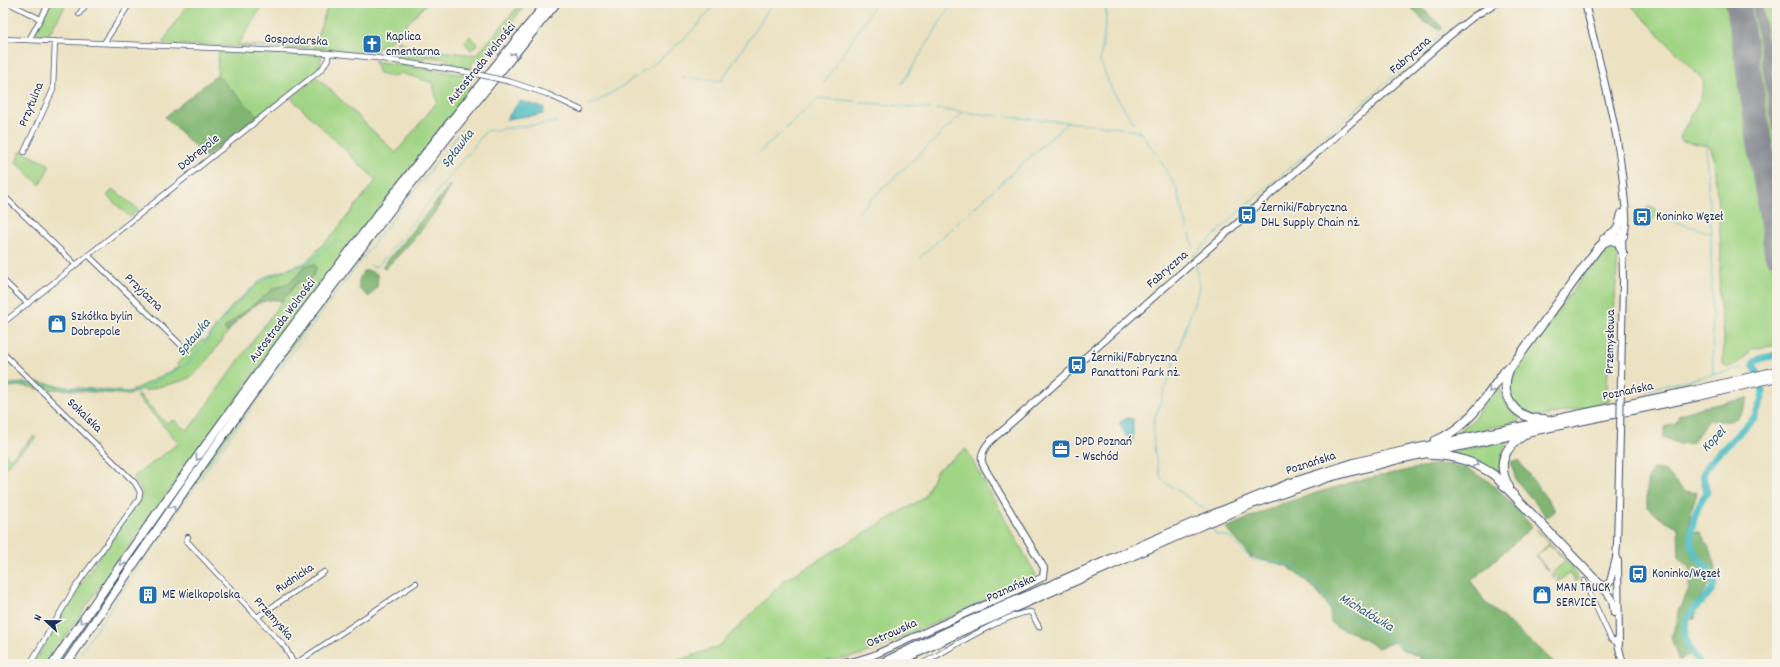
<svg xmlns="http://www.w3.org/2000/svg" width="1780" height="667" viewBox="0 0 1780 667" font-family="Dekko,sans-serif">
	<rect width="100%" height="100%" fill="#f7f3e8"/>
	<filter id="ink" filterUnits="userSpaceOnUse"><feTurbulence type="fractalNoise" baseFrequency=".025" numOctaves="2"/><feDisplacementMap in="SourceGraphic" scale="8" xChannelSelector="R" yChannelSelector="G"/><feConvolveMatrix kernelMatrix="1 2 1 2 8 2 1 2 1" color-interpolation-filters="sRGB"/></filter>
	<filter id="wash" filterUnits="userSpaceOnUse"><feTurbulence type="fractalNoise" baseFrequency=".012" numOctaves="4" result="noise"/><feDisplacementMap in="SourceGraphic" scale="16" xChannelSelector="R" yChannelSelector="G"/><feGaussianBlur stdDeviation="0.9" result="paint"/><feColorMatrix in="noise" values="0 0 0 0 0 0 0 0 0 0 0 0 0 0 0 0 0 1.4 0 .05"/><feComposite in="paint" operator="in"/></filter>
	<g filter="url(#wash)">
		<rect width="100%" height="100%" fill="#ece2c2"/>
		<path fill="#a1d585" stroke="#5e8272" d="M50,3H67L48,36L34,35Z
			M188,3H264L238,45L310,46L307,49L164,44L163,42Z
			M329,3H427L388,44L385,43L376,51L366,52L363,50L362,52C352,52 341,51 332,48V50L313,48Z
			M521,3H527L482,59L472,62L471,69L447,66L448,59L427,57L424,58L423,62L384,55L388,47L395,44L409,52L435,55V53L410,50L396,41L397,39L411,48L477,55Z
			M1629,3H1733L1777,288V345L1752,349L1738,364L1727,367L1723,364L1724,336L1719,296L1721,248L1714,158L1711,149L1708,146L1682,141L1680,138C1685,124 1707,95 1703,80Z
			M1743,3H1755L1777,142V155L1770,156L1767,154Z
			M1760,3H1772L1777,44H1766Z
			M470,36L477,44L471,50L464,42Z
			M1777,47V55L1768,56V49Z
			M219,51L322,55L320,66L316,72L258,116L217,75Z
			M1777,59V67H1770V60Z
			M374,61L466,75L465,82L473,88C376,211 282,335 191,461C142,528 93,595 47,664H33L69,602L142,494L141,489L133,477L179,443L136,396L139,395L164,421L167,423L174,420L184,429H189L282,301C245,288 216,358 192,376C180,384 160,385 145,391L143,389L129,395L57,389L46,390L37,382L66,387L129,392L179,367L177,364L202,340L205,341L232,306L265,277L305,263L334,233L376,180L291,98L317,77L396,153L437,102L433,83L401,73L393,77L379,73Z
			M21,151L50,165L40,185L16,162Z
			M1777,160V219L1768,164L1770,161Z
			M425,162L63,664H56L98,601L286,341Z
			M113,189L139,210L130,217L107,196Z
			M1648,207L1655,208L1657,215L1644,229V212Z
			M1610,246L1613,248L1618,254L1613,330L1610,332L1607,386V390L1610,392L1609,402L1545,416C1525,416 1522,411 1509,397L1510,374L1604,249Z
			M24,383H32L39,390C28,384 15,386 3,388V385Z
			M1499,385L1506,405L1520,419V421L1450,437L1472,421Z
			M34,436L36,438L3,469V453L4,452L10,459Z
			M1509,440C1501,452 1500,461 1500,475L1498,476C1481,464 1467,455 1446,453Z
			M966,449L1036,575L1033,580L862,655L808,664H669L719,646L786,579L924,498L937,470Z
			M1536,529L1571,565L1578,580L1575,582L1570,572L1558,582L1556,580L1559,578L1557,575L1554,578L1552,576V573L1566,561L1550,545L1537,556L1548,571L1536,556L1549,544Z"/>
		<path fill="#80b672" stroke="#4e7268" d="M1406,3H1417L1443,28L1440,30L1437,27L1427,24Z
			M217,75L258,116L205,157L165,117Z
			M450,185C437,216 408,246 385,269L382,267Z
			M314,264L316,268L314,274L307,283L298,282L282,301C259,294 240,317 227,332L224,328L273,289L286,284L296,277L304,266Z
			M363,271H370L378,275L377,287L369,297L359,289V281Z
			M1748,398C1741,422 1731,424 1709,419L1692,443L1679,444L1663,437L1666,426L1676,423L1679,415L1699,408Z
			M1518,460L1555,510L1547,517L1516,480L1511,462Z
			M1437,464C1444,465 1452,464 1458,466C1491,475 1511,503 1532,527L1471,581L1485,602L1556,664H1424L1418,656L1401,649L1394,642L1378,648L1353,633L1336,627L1331,622L1330,611L1325,602L1312,586L1287,566L1251,557L1226,528L1281,504L1356,481Z
			M1653,469L1666,471L1684,491L1697,493L1691,510L1688,532H1700L1711,551L1716,569C1709,582 1708,591 1697,601L1695,618L1684,619C1682,633 1684,642 1690,655L1679,661L1671,637L1677,623L1678,611L1689,589L1690,569L1679,557L1678,527L1660,518L1647,506V482Z"/>
		<path fill="#52c0c6" stroke="#367892" d="M520,101L544,108L543,114L506,119Z
			M1127,418L1133,419V441L1130,442L1119,423Z"/>
		<g fill="none" stroke-linecap="round" stroke-linejoin="round">
			<path stroke="#52c0c6" stroke-width="1" d="M1106,3V19L1100,61L1112,90L1134,123
				M1444,32L1445,31
				M640,74C668,54 696,30 716,3
				M683,77L721,81L773,3
				M824,83L876,3
				M902,84L952,3
				M860,102L930,109
				M587,107L613,92L636,77
				M936,109L999,116
				M1007,117L1032,119
				M1036,119L1094,125
				M1098,125L1122,128
				M1126,129L1141,133
				M1138,129L1157,155
				M1711,130L1706,145L1711,239L1713,375
				M1316,144L1440,35
				M759,153L819,98L855,101
				M1160,160L1176,187L1188,229
				M858,212L964,112
				M1667,219L1710,233
				M1190,234L1193,247
				M1194,253V257
				M1194,255L1245,206L1313,148
				M919,258L1068,122
				M370,265L374,267L379,265L486,131L557,122
				M1196,265L1199,286L1197,295L1154,421C1152,441 1155,461 1162,480L1206,510
				M40,385L128,394L140,390L188,364L228,313L261,281L276,274L310,262L336,240L340,242
				M3,387L32,384
				M1635,392L1742,368
				M1213,527L1216,535L1227,536L1253,560L1287,564L1295,567L1313,583L1336,609L1363,621L1392,640L1428,657L1437,664
				M73,664C195,481 325,303 462,130"/>
			<path stroke="#52c0c6" stroke-width="7" d="M1700,664C1682,640 1677,623 1702,601C1707,597 1714,590 1714,584C1714,571 1698,561 1693,550C1687,535 1696,505 1707,493L1703,475L1709,463L1755,417L1761,401L1763,392L1757,371L1753,365L1754,362L1762,358L1777,355"/>
			<path stroke="#848890" stroke-width="10" d="M1757,3L1777,127
				M1764,47L1777,46
				M1763,160L1777,157"/>
			<path stroke="#848890" stroke-width="25" d="M1738,3L1777,254"/>
		</g>
	</g>
	<g filter="url(#ink)">
		<g fill="none" stroke-linecap="round" stroke-linejoin="round">
			<g stroke="#3a4a6d" stroke-width="6">
				<path id="street" d="M9,3L40,19
					M79,14L87,3
					M3,39L328,53L377,58L472,73
					M29,40L49,3
					M104,43L130,3
					M511,82L547,94L581,110
					M24,152L53,90L55,41
					M3,153L4,152
					M3,195L76,265
					M88,255L182,346
					M3,280L28,304
					M3,323L322,69L328,59V53
					M3,353L135,483L140,492L139,499L76,586L30,664
					M188,537L186,540L285,647L294,664
					M1584,581L1611,639L1619,644
					M257,617L324,572
					M295,664L416,583
					M922,664C944,652 1008,612 1031,612L1039,627"/>
			</g>
			<g stroke="#3a4a6d" stroke-width="8">
				<path id="secondary" d="M1585,3C1600,66 1619,129 1624,194C1625,207 1629,223 1623,236
					M1621,381L1623,281L1622,233
					M1618,561L1619,644
					M1610,582L1616,558L1617,544L1620,433
					M1610,582L1607,584L1605,590L1612,600L1614,613
					M1617,640L1623,664
					M839,664L855,661L874,655L1024,587L1043,577L1044,568L983,465C976,447 999,435 1010,424L1447,38L1473,17L1496,3"/>
			</g>
			<g stroke="#3a4a6d" stroke-width="10">
				<path id="highway" d="M1604,239L1618,229L1622,214
					M1611,239L1619,244L1623,255
					M1544,419C1516,420 1498,397 1509,370L1598,248C1608,236 1614,243 1623,236
					M1435,441C1469,427 1486,397 1507,368
					M1431,455C1454,455 1475,462 1494,475L1605,590
					M1509,487C1496,464 1504,447 1526,434
					M53,664C207,436 372,215 547,3
					M66,664C125,576 185,488 247,402C345,265 449,133 556,3
					M880,664L965,623L1202,519L1291,483L1354,463L1404,451L1697,390L1777,371
					M894,664L966,629L1202,525L1252,504L1326,478L1403,458L1699,396L1777,377"/>
			</g>
			<use href="#street" stroke="#fff" stroke-width="4.5"/>
			<use href="#secondary" stroke="#fff" stroke-width="6"/>
			<use href="#highway" stroke="#fff" stroke-width="8"/>
			<g stroke="#3a4a6d" stroke-width="6" stroke-linecap="butt">
				<path id="street-bridge" d="M472,73L511,82"/>
			</g>
			<g stroke="#3a4a6d" stroke-width="8" stroke-linecap="butt">
				<path id="secondary-bridge" d="M1620,433L1621,381"/>
			</g>
			<use href="#street-bridge" stroke="#fff" stroke-width="4.5"/>
			<use href="#secondary-bridge" stroke="#fff" stroke-width="6"/>
		</g>
		<defs><path id="oneway-chevron" d="M-2-3.5L2.5 0L-2 3.5" fill="none" stroke-width="1.6" stroke-linecap="round" stroke-linejoin="round"/></defs>
		<g stroke="#8d97ae">
			<use href="#oneway-chevron" transform="translate(514 55) rotate(-51)"/>
			<use href="#oneway-chevron" transform="translate(1491 390) rotate(126)"/>
			<use href="#oneway-chevron" transform="translate(198 458) rotate(126)"/>
			<use href="#oneway-chevron" transform="translate(1476 464) rotate(25)"/>
			<use href="#oneway-chevron" transform="translate(173 508) rotate(-55)"/>
			<use href="#oneway-chevron" transform="translate(122 563) rotate(125)"/>
			<use href="#oneway-chevron" transform="translate(82 621) rotate(124)"/>
		</g>
	</g>
	<defs>
		<g id="church-square" transform="scale(1)"><rect x="-9" y="-9" width="18" height="18" rx="4" fill="#1f6fb2" stroke="#f7f3e8"/><path d="M-1.2-6h2.4v3.5h3.3v2.4h-3.3V6h-2.4V-.1h-3.3v-2.4h3.3Z" fill="#fff"/></g>
		<g id="bus-square" transform="scale(1)"><rect x="-9" y="-9" width="18" height="18" rx="4" fill="#1f6fb2" stroke="#f7f3e8"/><path d="M-5-6H5V4H4V6H2V4H-2V6H-4V4H-5ZM-3.5-4V0h7V-4ZM-3.5 1.2v1.5H-2V1.2ZM2 1.2v1.5H3.5V1.2Z" fill="#fff"/></g>
		<g id="shop-square" transform="scale(1)"><rect x="-9" y="-9" width="18" height="18" rx="4" fill="#1f6fb2" stroke="#f7f3e8"/><path d="M-5-2.5h2.3a2.7 3.5 0 0 1 5.4 0H5L5.5 6h-11ZM-1.5-2.5h3a1.5 2.3 0 0 0-3 0Z" fill="#fff"/></g>
		<g id="office-square" transform="scale(1)"><rect x="-9" y="-9" width="18" height="18" rx="4" fill="#1f6fb2" stroke="#f7f3e8"/><path d="M-6-3h4V-5.5h4V-3h4V5H-6ZM-1-4.5V-3h2v-1.5ZM-6 0V1H6V0Z" fill="#fff"/></g>
		<g id="building-square" transform="scale(1)"><rect x="-9" y="-9" width="18" height="18" rx="4" fill="#1f6fb2" stroke="#f7f3e8"/><path d="M-4-6H4V6H1V3H-1V6H-4ZM-2.5-4.3h1.7v1.8h-1.7ZM.8-4.3h1.7v1.8H.8ZM-2.5-1h1.7V.8h-1.7ZM.8-1h1.7V.8H.8Z" fill="#fff"/></g>
	</defs>
	<g fill-rule="evenodd">
		<use href="#church-square" x="372" y="44"/>
		<use href="#bus-square" x="1247" y="215"/>
		<use href="#bus-square" x="1642" y="217"/>
		<use href="#shop-square" x="57" y="324"/>
		<use href="#bus-square" x="1077" y="365"/>
		<use href="#office-square" x="1061" y="449"/>
		<use href="#bus-square" x="1638" y="574"/>
		<use href="#building-square" x="148" y="595"/>
		<use href="#shop-square" x="1542" y="595"/>
	</g>
	<g text-anchor="middle" dominant-baseline="central" stroke-width="3.5" stroke-linejoin="round" paint-order="stroke">
		<g font-size="13" fill="#1b2f5e" stroke="#f7f3e8" text-anchor="start">
			<text x="386" y="37">Kaplica<tspan x="386" dy="15">cmentarna</tspan></text>
			<text x="1261" y="208">Żerniki/Fabryczna<tspan x="1261" dy="15">DHL Supply Chain nż.</tspan></text>
			<text x="1656" y="217">Koninko Węzeł</text>
			<text x="71" y="317">Szkółka bylin<tspan x="71" dy="15">Dobrepole</tspan></text>
			<text x="1091" y="358">Żerniki/Fabryczna<tspan x="1091" dy="15">Panattoni Park nż.</tspan></text>
			<text x="1075" y="442">DPD Poznań<tspan x="1075" dy="15">- Wschód</tspan></text>
			<text x="1652" y="574">Koninko/Węzeł</text>
			<text x="1556" y="588">MAN TRUCK<tspan x="1556" dy="15">SERVICE</tspan></text>
			<text x="162" y="595">ME Wielkopolska</text>
		</g>
		<g font-size="13" fill="#1b2f5e" stroke="#f7f3e8">
			<text transform="translate(296 41) rotate(3)">Gospodarska</text>
			<text transform="translate(1411 56) rotate(-41)">Fabryczna</text>
			<text transform="translate(482 64) rotate(-51)">Autostrada Wolności</text>
			<text transform="translate(32 105) rotate(-68)">Przytulna</text>
			<text transform="translate(199 153) rotate(-39)">Dobrepole</text>
			<text transform="translate(1168 270) rotate(-41)">Fabryczna</text>
			<text transform="translate(143 293) rotate(44)">Przyjazna</text>
			<text transform="translate(283 321) rotate(-53)">Autostrada Wolności</text>
			<text transform="translate(1611 342) rotate(-89)">Przemysłowa</text>
			<text transform="translate(1628 392) rotate(-12)">Poznańska</text>
			<text transform="translate(84 416) rotate(44)">Sokalska</text>
			<text transform="translate(1311 464) rotate(-18)">Poznańska</text>
			<text transform="translate(295 579) rotate(-34)">Rudnicka</text>
			<text transform="translate(1011 589) rotate(-24)">Poznańska</text>
			<text transform="translate(273 619) rotate(48)">Przemyska</text>
			<text transform="translate(892 634) rotate(-24)">Ostrowska</text>
		</g>
		<g font-size="14" font-style="italic" fill="#2c5a7d" stroke="#f7f3e8">
			<text transform="translate(458 149) rotate(-52)">Spławka</text>
			<text transform="translate(194 338) rotate(-50)">Spławka</text>
			<text transform="translate(1714 440) rotate(-46)">Kopel</text>
			<text transform="translate(1366 613) rotate(31)">Michałówka</text>
		</g>
	</g>
	<rect width="1780" height="667" fill="none" stroke="#f7f3e8" stroke-width="16"/>
	<g transform="translate(46 621) rotate(292)" stroke="#f7f3e8" stroke-width="3" paint-order="stroke">
	<path d="M0-3L7 15L0 10L-7 15Z" fill="#1b2f5e"/>
	<text y="-6" font-size="11" font-weight="bold" text-anchor="middle" fill="#1b2f5e">N</text>
	</g>
</svg>
